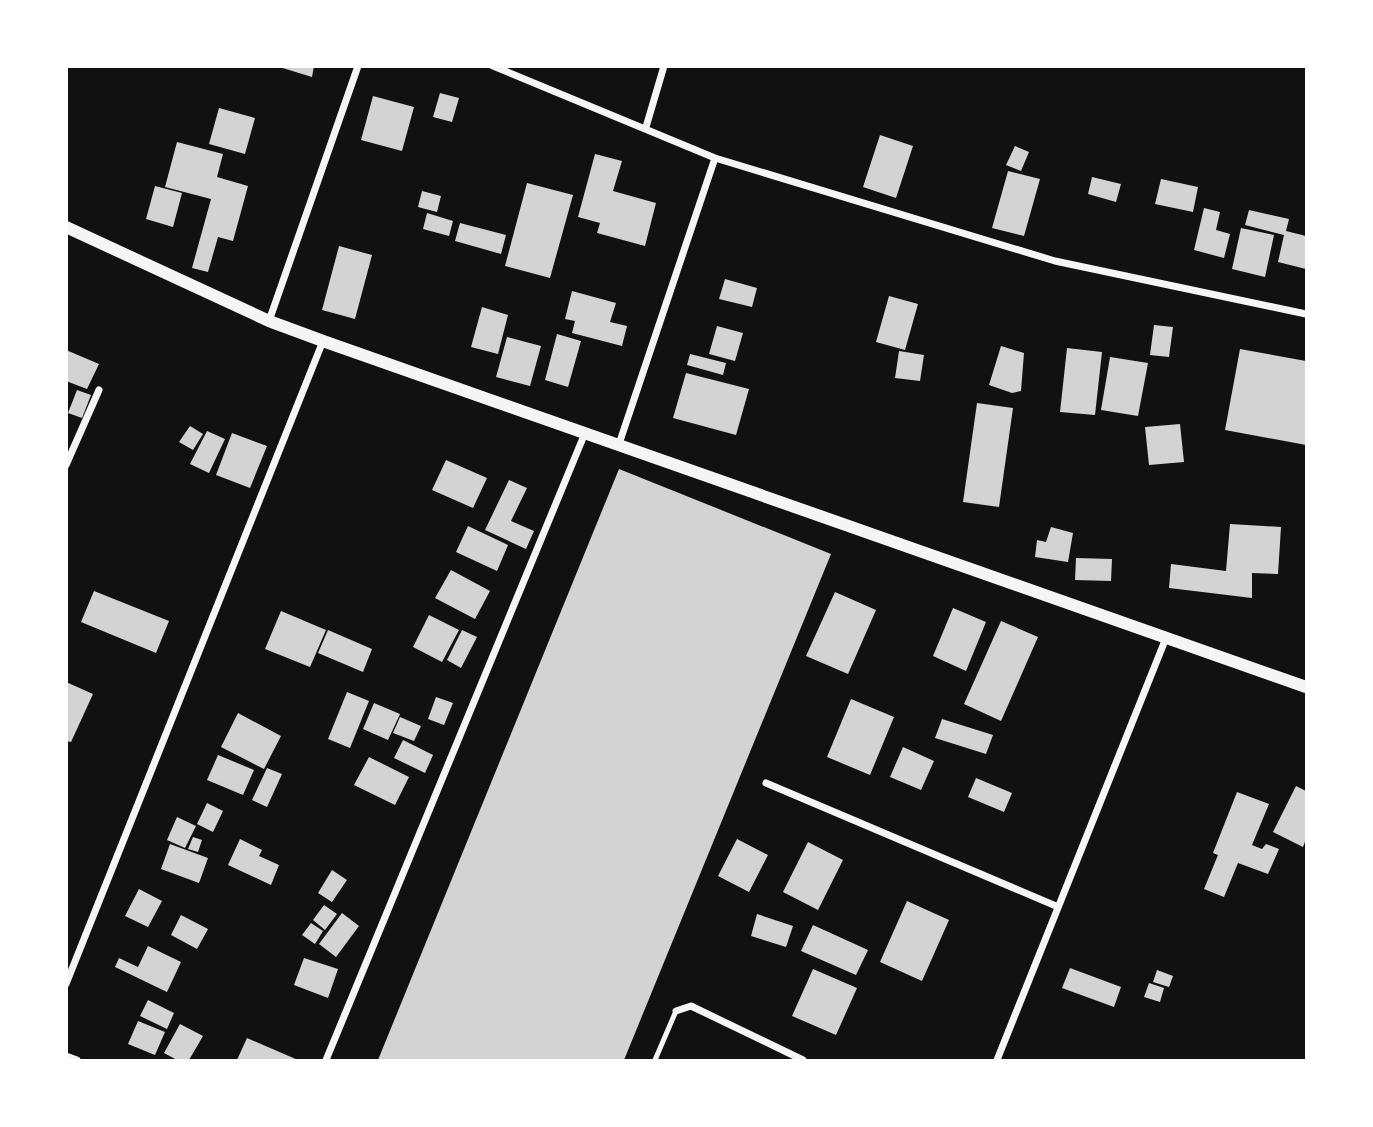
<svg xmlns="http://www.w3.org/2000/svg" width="1373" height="1127" viewBox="0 0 1373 1127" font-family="'Fira Sans Condensed',sans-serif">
	<rect width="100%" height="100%" fill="#111"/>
	<path fill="#d3d3d3" d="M276,66H314L312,77Z
		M440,93L459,98L452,122L433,117Z
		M373,96L414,107L402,151L361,140Z
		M219,108L255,118L245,154L209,144Z
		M880,135L913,146L896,198L863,187Z
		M177,142L223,154L217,177L248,186L233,241L218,237L208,272L192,268L211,199L165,187Z
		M1015,146L1029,152L1021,171L1006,165Z
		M595,154L622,161L613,191L656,203L645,246L597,233L600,223L578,217Z
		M1008,171L1040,179L1024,236L992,228Z
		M1092,177L1121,184L1116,202L1088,194Z
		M1161,179L1198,187L1193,212L1155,204Z
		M527,183L573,195L550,278L505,266Z
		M155,186L182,193L173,227L146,219Z
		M422,191L441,196L437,212L418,207Z
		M1204,208L1220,212L1216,230L1230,234L1224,258L1194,250Z
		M1249,210L1289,219L1286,231L1306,236V269L1278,262L1284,235L1245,225Z
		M427,213L453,221L449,236L423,229Z
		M460,223L506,235L501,254L455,241Z
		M1241,228L1274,235L1265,277L1232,269Z
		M339,246L372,255L355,319L322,310Z
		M725,279L757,288L752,307L719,299Z
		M572,291L616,303L610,322L627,326L622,346L572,333L575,321L565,319Z
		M889,296L918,304L905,350L876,342Z
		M482,307L508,315L498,354L471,347Z
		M1154,325L1173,327L1169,357L1150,355Z
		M717,326L743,333L735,361L709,354Z
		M557,334L581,341L568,387L545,380Z
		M507,337L541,346L530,386L496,377Z
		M1001,346L1024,353L1021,391L1012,393L989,385Z
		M1067,348L1102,352L1095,415L1060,412Z
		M1240,349L1306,361V445L1225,430Z
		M66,350L99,364L87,389L66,381Z
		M899,351L924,355L920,381L895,378Z
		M690,354L726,363L723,375L687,365Z
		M1110,357L1148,363L1138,416L1101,410Z
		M686,373L749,389L736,435L673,418Z
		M77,390L91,395L82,418L68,413Z
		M977,403L1013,408L999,507L963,502Z
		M1180,424L1184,462L1149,465L1145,427Z
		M190,426L203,434L193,450L179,442Z
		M207,431L225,439L209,473L190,464Z
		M232,433L267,446L250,488L216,475Z
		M446,460L487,478L473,508L432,490Z
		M619,469L831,554L624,1060H378Z
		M509,480L527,488L511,521L534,531L526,549L485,530Z
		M1230,524L1281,527L1278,574L1252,573V598L1169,588L1171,564L1226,571Z
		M468,526L508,545L497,571L456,552Z
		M1051,527L1073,533L1068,562L1035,557L1037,540L1046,542Z
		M1076,558L1112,559L1111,581L1075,580Z
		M451,570L490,591L475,619L435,598Z
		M94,591L169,621L156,653L81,622Z
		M835,592L876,610L848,674L806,656Z
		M953,608L986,622L966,671L933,656Z
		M281,611L326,630L310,667L265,649Z
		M429,615L459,630L442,662L413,647Z
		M1001,621L1038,637L1001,721L964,704Z
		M328,630L372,649L363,672L318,653Z
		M462,630L477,637L461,668L447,660Z
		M66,682L93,694L71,742L66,741Z
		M347,692L369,701L350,748L328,739Z
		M436,697L453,703L444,725L428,719Z
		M851,699L894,717L870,775L827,757Z
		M374,703L400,714L388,740L363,729Z
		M238,713L281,736L264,769L221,747Z
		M400,717L421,726L414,741L393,733Z
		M942,719L993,735L986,754L935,738Z
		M403,740L433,755L425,773L394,758Z
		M903,747L934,761L921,790L890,777Z
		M218,755L254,770L243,795L207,780Z
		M369,757L409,777L395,805L354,785Z
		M267,768L282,774L267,807L252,800Z
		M976,778L1012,793L1004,812L968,797Z
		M1296,786L1306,791V839L1303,847L1273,832Z
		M1237,792L1269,804L1252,845L1262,849L1266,844L1279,849L1268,874L1238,863L1224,897L1204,889L1218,855L1213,853Z
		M207,803L223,811L213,832L197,824Z
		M177,817L196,826L185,848L167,840Z
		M193,837L202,840L198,852L188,849Z
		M240,839L262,850L259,856L279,865L271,885L228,865Z
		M737,839L768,855L749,892L718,876Z
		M808,842L843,860L818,910L783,892Z
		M170,844L208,858L199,883L161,869Z
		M332,870L347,880L332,902L318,893Z
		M139,889L162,901L148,927L125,916Z
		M907,901L949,920L922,981L880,962Z
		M324,905L337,914L325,930L313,920Z
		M342,913L359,926L336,957L319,944Z
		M757,914L793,926L786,947L751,936Z
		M181,915L208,929L197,949L171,935Z
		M311,923L323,931L315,944L302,935Z
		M813,925L868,950L856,975L801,951Z
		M148,946L181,962L167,992L115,967L119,958L138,967Z
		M304,958L338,969L328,998L294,985Z
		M1070,968L1121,987L1114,1007L1062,988Z
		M813,969L857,988L836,1035L792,1016Z
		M1157,970L1173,976L1169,987L1153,982Z
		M1149,983L1164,988L1160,1002L1144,997Z
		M148,1000L174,1013L167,1029L140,1016Z
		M138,1021L165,1032L155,1055L128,1044Z
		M180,1024L203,1036L189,1060H177L164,1053Z
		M247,1038L298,1060H237Z"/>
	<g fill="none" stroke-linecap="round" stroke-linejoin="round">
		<path stroke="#f5f5f5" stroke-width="5" d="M655,1060L676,1011"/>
		<path stroke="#f5f5f5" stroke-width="7" d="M493,66L715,158L1055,261L1306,314
			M646,127L664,66
			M269,321L358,66
			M619,444L715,158
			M66,465L99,390
			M766,783L1056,906
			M66,984L323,341
			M676,1011L691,1006L803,1060
			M66,1056L77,1060
			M326,1060L585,433
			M997,1060L1166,638"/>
		<path stroke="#f5f5f5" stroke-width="12" d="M66,227L269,321L323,341L1306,687"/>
	</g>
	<rect width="1373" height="1127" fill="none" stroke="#ffffff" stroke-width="136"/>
</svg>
